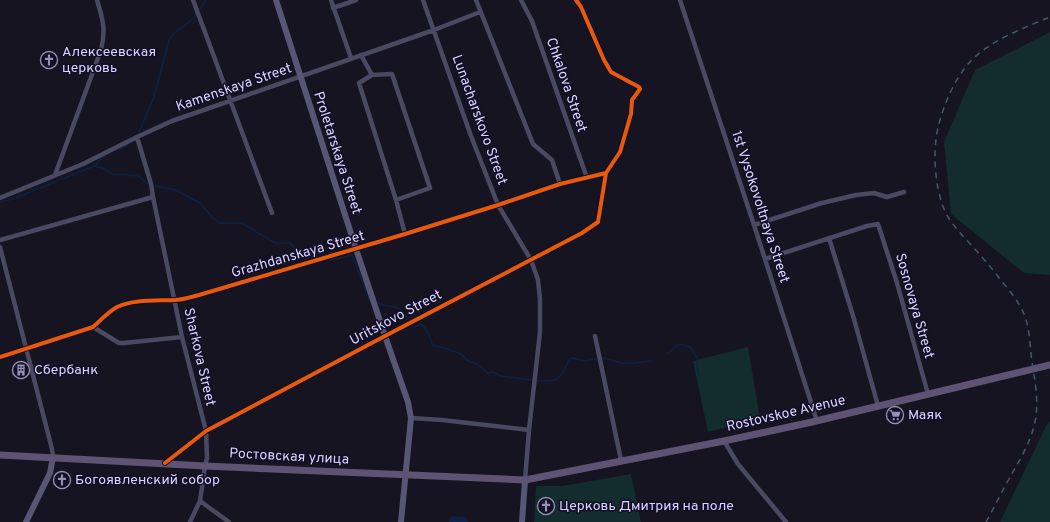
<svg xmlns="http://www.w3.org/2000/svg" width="1050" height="522" viewBox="0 0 1050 522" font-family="Overpass,sans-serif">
	<rect width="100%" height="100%" fill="#161421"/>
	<path fill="#132c2d" d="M1050,32V275L1024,273L951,214L944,142L975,70Z
		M748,347L760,419L708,432L693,361Z
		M1050,421V522H1000L1046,426Z
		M631,474L641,522H534L536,486H562Z"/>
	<path fill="#0d2144" d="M452,516L466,517L468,522H449L450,518Z"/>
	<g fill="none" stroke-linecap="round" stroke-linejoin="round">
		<path stroke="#0d2144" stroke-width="1.5" d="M200,9L206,0
			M139,132L154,97L169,40L173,34L195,17V12
			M119,150L135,140
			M94,166L97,164L99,160L104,157
			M155,186L176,190L200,203L213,218L220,223H242L275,243H290L295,248L296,257L298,259L316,253H321L323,255
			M0,202L13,199L94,166L103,168L114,175C123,173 129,176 138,176L148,184
			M329,261L352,255L369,299
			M378,303C393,311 397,300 408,320
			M411,326L415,327L420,324C429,329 430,338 433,346L442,347L461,354L468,361L475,363L488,373L492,372L501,376L531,380
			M667,354C672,351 674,346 680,344L690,347L698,359L697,367L699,375
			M603,358L622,363H633L652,361
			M538,381H546L555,380L562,374L569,360L572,358L585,361L596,359"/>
		<path stroke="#4a4962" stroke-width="4.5" d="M193,0L272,213
			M331,0L351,58
			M423,0L471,136L498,205L531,260L538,280L540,299V332L529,430L525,480
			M476,0L533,144L552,160L560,184
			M521,0L532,21L587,178
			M680,0L754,225L817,421
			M333,8L356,0
			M361,55L372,75
			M137,137L151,184L153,197L182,337L206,431L207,458L205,466L200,501L229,522
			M55,175L101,50C106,29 103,20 97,0
			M0,198L83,164L137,137L172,121L434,30L480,12
			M396,200L430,188L392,74L372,75L359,83L396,200L405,234
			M754,225L822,203L856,195L874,193L887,197L904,192
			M829,238L854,319L878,406
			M0,240L153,197
			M0,247L52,449L53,457
			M765,259L867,226L878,224L897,283L928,394
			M93,327L119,343H124L182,337
			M595,336L621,460
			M0,357L93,327C101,320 108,312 117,307C134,299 156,301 175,300C182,300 191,297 199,295L405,234L498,205L560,184L606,173
			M411,418L442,420L529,430
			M724,441L738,464L786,522
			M165,463L206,431L385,336L582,233L598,222L606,173L620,152L631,114L632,100L640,89L639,87L611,72L604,60L581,7L576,0
			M190,522L200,501"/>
		<path stroke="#575674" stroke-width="6" d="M276,0L356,249L385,336L408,402L411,418L401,522
			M26,522L50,473L53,457
			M522,522L525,480"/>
		<path stroke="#5e5373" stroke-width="7" d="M0,455L205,466L525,480L724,441L812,422L1050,365"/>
		<path stroke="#43596b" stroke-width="1.5" stroke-dasharray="6 5" stroke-linecap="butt" d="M986,522C994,508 1001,493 1009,479C1019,461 1031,442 1035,422C1039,402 1035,381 1032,362C1030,348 1030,333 1026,320C1022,306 1013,295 1004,284C994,271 984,259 973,247C964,237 955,228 948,217C935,195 932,153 938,128C943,106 954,80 969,63C988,41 1024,28 1050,17"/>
		<g stroke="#130f26" stroke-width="6">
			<path id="cycleway" d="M0,357L93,327C101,320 108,312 117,307C134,299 156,301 175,300C182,300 191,297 199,295L405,234L498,205L560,184L606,173
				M165,463L206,431L385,336L582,233L598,222L606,173L620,152L631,114L632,100L640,89L639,87L611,72L604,60L581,7L576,0"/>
		</g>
		<use href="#cycleway" stroke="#e8590c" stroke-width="4"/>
	</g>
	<defs>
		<g id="church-ring" transform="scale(0.9)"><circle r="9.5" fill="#130f26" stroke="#9591b1" stroke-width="1.5"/><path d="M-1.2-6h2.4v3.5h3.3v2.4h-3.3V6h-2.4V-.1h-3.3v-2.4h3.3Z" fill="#9591b1"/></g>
		<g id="building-ring" transform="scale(0.9)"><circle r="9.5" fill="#130f26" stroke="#9591b1" stroke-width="1.5"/><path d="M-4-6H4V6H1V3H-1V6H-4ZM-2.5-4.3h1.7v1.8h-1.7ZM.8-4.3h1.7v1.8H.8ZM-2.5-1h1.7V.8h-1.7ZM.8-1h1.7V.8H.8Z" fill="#9591b1"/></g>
		<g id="supermarket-ring" transform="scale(0.9)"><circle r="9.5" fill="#130f26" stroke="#9591b1" stroke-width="1.5"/><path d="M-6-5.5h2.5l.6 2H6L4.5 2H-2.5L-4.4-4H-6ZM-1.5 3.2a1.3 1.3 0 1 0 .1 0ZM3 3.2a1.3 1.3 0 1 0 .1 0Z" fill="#9591b1"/></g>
	</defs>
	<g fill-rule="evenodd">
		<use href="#church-ring" x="49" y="60"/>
		<use href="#building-ring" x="21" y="370"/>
		<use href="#supermarket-ring" x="895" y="415"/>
		<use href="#church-ring" x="62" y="480"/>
		<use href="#church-ring" x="546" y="506"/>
	</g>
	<g text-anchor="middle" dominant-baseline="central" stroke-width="3" stroke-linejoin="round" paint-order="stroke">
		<g font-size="14" fill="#d9d4ff" stroke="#130f26" text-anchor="start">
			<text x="62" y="52">Алексеевская<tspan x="62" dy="16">церковь</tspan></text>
			<text x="34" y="370">Сбербанк</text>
			<text x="908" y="415">Маяк</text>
			<text x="75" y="480">Богоявленский собор</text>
			<text x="559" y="506">Церковь Дмитрия на поле</text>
		</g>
		<g font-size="14" fill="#d9d4ff" stroke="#130f26">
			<text transform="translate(566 85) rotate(71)">Chkalova Street</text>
			<text transform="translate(234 88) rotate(-19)">Kamenskaya Street</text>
			<text transform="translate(479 120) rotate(70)">Lunacharskovo Street</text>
			<text transform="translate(337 153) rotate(72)">Proletarskaya Street</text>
			<text transform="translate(760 207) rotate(72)">1st Vysokovoltnaya Street</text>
			<text transform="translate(298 255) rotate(-16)">Grazhdanskaya Street</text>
			<text transform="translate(914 306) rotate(74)">Sosnovaya Street</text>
			<text transform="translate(396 318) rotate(-28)">Uritskovo Street</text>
			<text transform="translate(199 357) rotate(77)">Sharkova Street</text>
			<text transform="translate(786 414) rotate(-13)">Rostovskoe Avenue</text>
			<text transform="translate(289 457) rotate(3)">Ростовская улица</text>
		</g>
	</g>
</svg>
